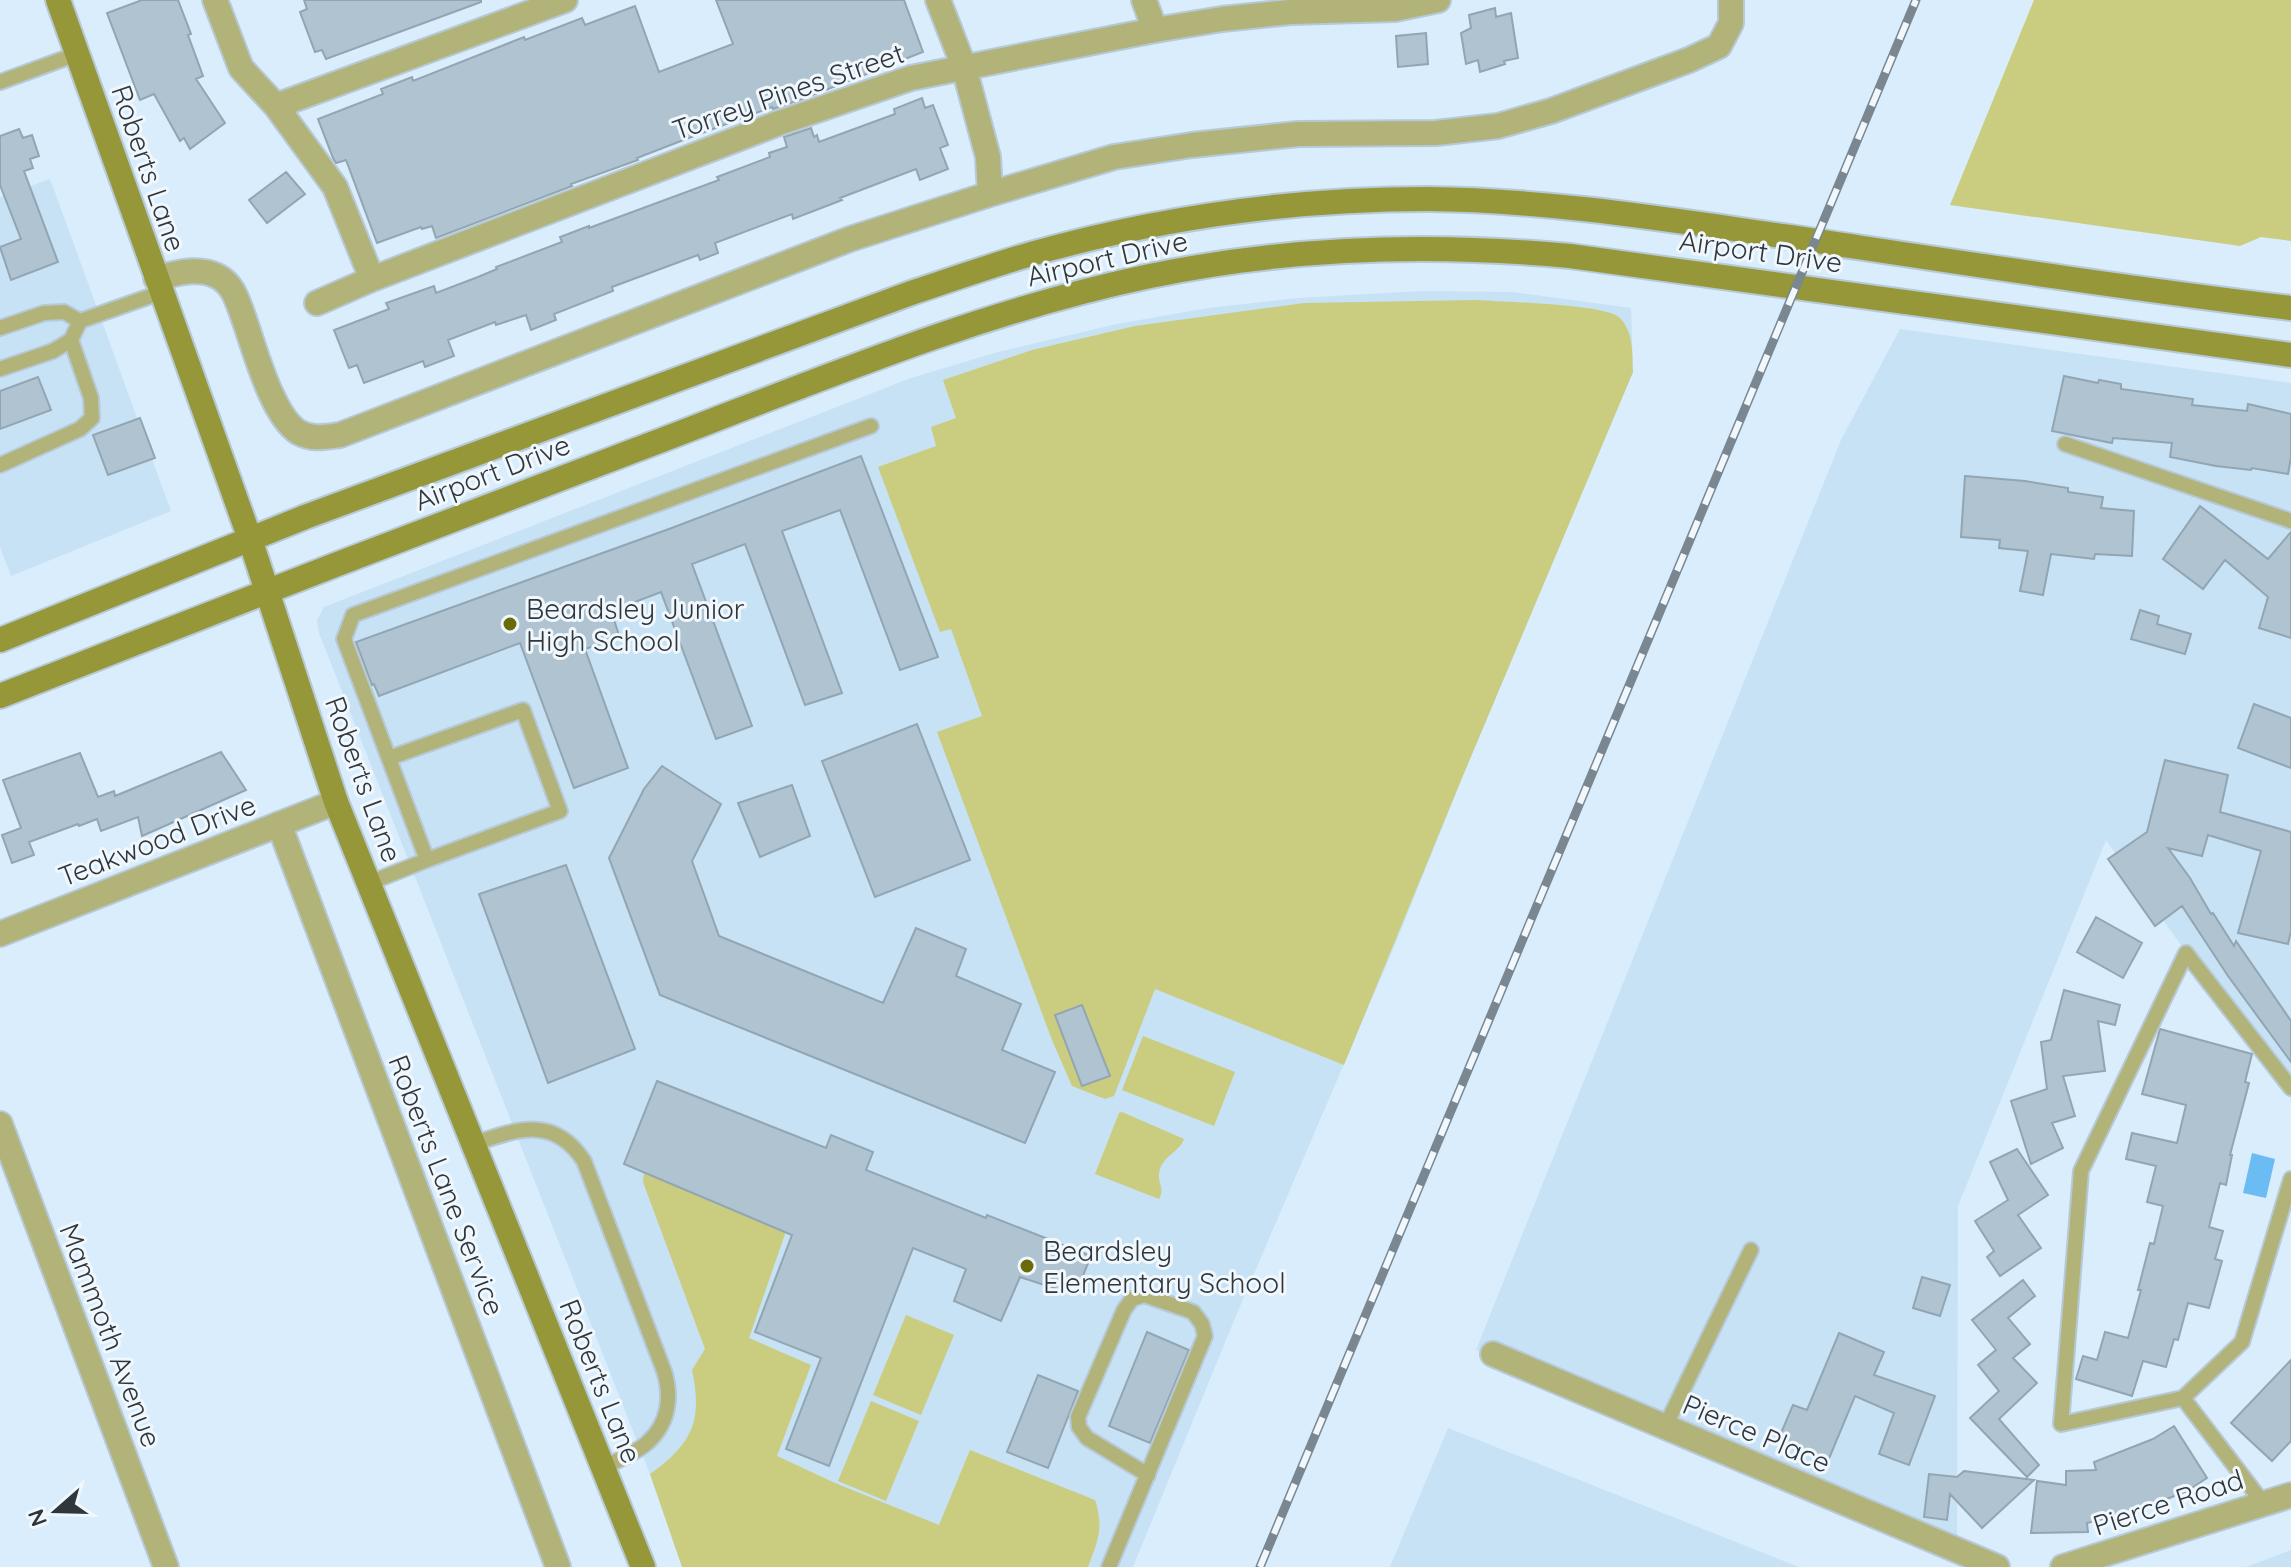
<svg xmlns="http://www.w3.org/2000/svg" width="2291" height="1567" viewBox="0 0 2291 1567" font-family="Quicksand,sans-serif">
	<rect width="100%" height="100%" fill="#d9edfc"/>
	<path fill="#c7e1f5" d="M50,179L171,511L11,576L0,547V197Z
		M1421,291L1512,292L1631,308L1633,372L1462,778L1395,945L1235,1318L1133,1567H682L650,1474L319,633L317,620L324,607L911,378L998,352L1117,324L1208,308L1299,298Z
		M1900,329L2291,383V1099L2106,840L1958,1206L1957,1541L1476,1350L1841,440Z
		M1448,1428L1453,1430L1799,1567H1390Z
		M2291,1550V1567H2246Z"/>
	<path fill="#cacc80" d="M2034,0H2291V241L2261,237L2240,246L1950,205Z
		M1476,300C1500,302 1607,304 1620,318C1634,333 1632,353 1633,372L1462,778L1344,1065L1155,989L1114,1096L1105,1099L1072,1086L1052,1040L937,732L982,716L951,629L940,632L878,467L936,446L931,427L956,418L943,380L1032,350L1135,326L1304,303Z
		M1143,1036L1235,1072L1214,1126L1122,1090Z
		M1122,1112L1184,1139C1179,1153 1161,1156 1159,1174C1158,1186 1165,1187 1159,1199L1095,1174L1119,1113Z
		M644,1173L786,1231L749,1338L811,1365L777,1456L835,1483L939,1525L970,1450L1095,1500C1104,1528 1098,1540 1088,1567H682L650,1474C692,1444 703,1421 692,1370L705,1349L643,1182Z
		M906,1315L954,1335L921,1415L873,1395Z
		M871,1401L919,1421L886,1501L838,1481Z"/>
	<path fill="#6bbcf3" d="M2252,1153L2275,1159L2266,1198L2243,1193Z"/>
	<path fill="#b0c3d1" stroke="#92a5b2" stroke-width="2" d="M142,0H178L191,34L188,35L203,76L196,79L225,123L190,149L184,138L180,141L154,94L140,100L107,13Z
		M304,0H481V2L326,59L322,50L315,52L300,12L307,9Z
		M716,0H904L923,52L805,98L773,109L772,107L686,139L637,158L638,160L571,184L572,186L436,238L432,226L422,229L421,227L377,243L346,160L336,163L333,158L318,119L383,94L381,89L412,77L413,81L524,37L525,40L582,18L585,25L635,6L659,72L733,44Z
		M1495,8L1496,17L1511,13L1518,58L1504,61L1505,64L1480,72L1478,60L1466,64L1461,33L1471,28L1469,15Z
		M1426,33L1428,64L1398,67L1396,36Z
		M922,98L925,108L933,105L948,145L940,148L948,169L920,180L916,169L840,198L842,200L793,219L792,214L715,243L718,253L700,260L698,255L612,287L613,291L554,314L556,320L531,330L526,315L496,325L495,322L448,340L454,356L425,367L423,361L364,383L357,365L349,368L334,330L389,309L386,303L434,286L436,293L478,277L497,269L496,267L562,242L560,237L589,226V228L719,180L717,177L770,157L769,153L787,147L784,137L811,128L814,137L817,135L819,142L895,114L894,109Z
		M19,129L23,138L32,135L39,156L30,159L33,168L24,171L58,262L11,280L0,247L21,239L0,185V136Z
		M286,172L305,194L267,223L249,200Z
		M2064,376L2098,383L2099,380L2121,384V389L2193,399L2192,405L2247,411L2248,404L2291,414V457L2288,474L2252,468L2251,470L2216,466L2170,457L2172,443L2113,438L2112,443L2052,431Z
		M38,377L51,410L0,429V391Z
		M140,418L155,458L108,475L93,435Z
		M861,456L938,657L900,670L840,510L782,531L842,693L805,705L745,544L692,564L752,726L716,739L661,592L611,611L620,638L585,649L628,768L574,788L520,643L379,696L374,684L372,685L356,642L669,529Z
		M1965,476L2025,481L2068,488V492L2103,497L2101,508L2134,511L2132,556L2095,554L2094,559L2051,554L2043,595L2020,591L2028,551L1999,548L2000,540L1961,537Z
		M2200,506L2268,559L2291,532V638L2259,628L2268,597L2225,560L2203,589L2163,559Z
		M2140,610L2159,616L2157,624L2191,634L2185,654L2131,639Z
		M2254,704L2291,718V768L2238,748Z
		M917,724L970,860L875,897L822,761Z
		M221,752L246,790L142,836L138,817L101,831L97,819L79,826L78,824L29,842L34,855L12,863L2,835L21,828L3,780L80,753L98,797L114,791L115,796Z
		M2165,760L2228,775L2220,812L2291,832V931L2288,944L2238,933L2261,851L2208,835L2202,856L2168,848L2190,878L2211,914L2213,913L2234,946L2236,941L2291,1021V1062L2228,976L2182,906L2155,926L2108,859L2147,832Z
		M662,766L721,804L692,861L719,936L883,1003L916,928L966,949L956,976L1021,1004L1002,1050L1055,1072L1025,1143L660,995L609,858L644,789Z
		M792,785L810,836L760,857L738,803Z
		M566,865L635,1049L548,1083L479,894Z
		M2096,917L2142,943L2123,978L2077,952Z
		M2064,990L2120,1005L2115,1025L2098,1021L2105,1071L2063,1076L2075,1116L2052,1123L2063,1148L2031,1164L2011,1101L2047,1089L2041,1042L2051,1040Z
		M1082,1005L1110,1076L1082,1086L1055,1015Z
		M2160,1029L2252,1054L2245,1082L2249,1083L2230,1155H2232L2226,1185L2220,1183L2209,1227L2223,1231L2215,1259L2222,1261L2209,1308L2188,1303L2178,1340L2174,1339L2166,1367L2143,1361L2132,1396L2076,1379L2083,1356L2097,1360L2105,1332L2128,1338L2141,1290H2138L2150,1243L2154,1244L2163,1206L2147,1202L2156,1166L2126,1159L2132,1133L2177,1143L2186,1105L2142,1094Z
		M657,1081L826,1148L831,1135L873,1152L866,1170L986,1218L987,1215L1091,1256L1075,1295L1020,1277L1001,1321L954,1301L966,1269L913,1248L829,1466L786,1449L821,1358L755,1332L792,1235L624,1164Z
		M2017,1149L2048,1195L2018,1215L2041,1248L2000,1276L1987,1257L1994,1251L1975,1221L2008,1200L1990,1162Z
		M1922,1277L1950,1285L1940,1316L1913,1308Z
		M2023,1280L2035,1296L2008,1318L2030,1344L2013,1358L2037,1383L1999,1419L2039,1465L2027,1477L1970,1418L1999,1391L1978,1365L1996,1350L1972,1320Z
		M1147,1332L1189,1350L1150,1443L1109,1426Z
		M1839,1333L1884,1352L1874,1375L1935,1396L1909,1465L1879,1454L1894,1413L1855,1396L1828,1461L1778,1440L1793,1405L1807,1410Z
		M2291,1360V1441L2272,1461L2231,1423Z
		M1038,1375L1078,1391L1048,1468L1007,1452Z
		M2174,1426L2207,1478L2187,1491L2139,1510L2087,1523L2088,1532L2031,1533L2037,1481L2066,1485V1471L2096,1470L2094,1462L2153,1439Z
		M1964,1471L2034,1480L1982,1528L1950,1494L1947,1520L1924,1517L1929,1474L1957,1477Z"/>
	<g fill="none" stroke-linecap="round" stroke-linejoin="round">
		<g stroke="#b7c9d6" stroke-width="18">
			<path id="lane" d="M0,82L77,54
				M0,328L44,313L64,312L80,321
				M0,369L53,351L71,340L80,321L162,292
				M2065,444L2291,521
				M0,465L80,429L92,418L91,398L71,340
				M389,758L523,710L560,811L427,860L344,639L353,615L871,426
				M369,883L427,860
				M2291,1088L2186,953L2081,1171L2061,1424L2183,1398L2242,1342L2291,1179
				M473,1144C518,1129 554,1115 584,1161L664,1371C672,1396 669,1423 648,1442C637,1453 617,1460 603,1468
				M2183,1398L2263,1503
				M1665,1427L1751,1250
				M1109,1567L1205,1336L1202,1324L1193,1312L1144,1295L1132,1299L1124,1310L1078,1417L1079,1427L1087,1438L1148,1475"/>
		</g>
		<g stroke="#b7c9d6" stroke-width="28">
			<path id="street" d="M215,0L241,68L276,106L335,187L372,279L779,123L911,78L1155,30L1222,19L1290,12L1395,9L1438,0
				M938,0L964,67L988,157L990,194
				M1144,0L1155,30
				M276,106L565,0
				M156,278C175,274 198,266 217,276C233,284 237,300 243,316C254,346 271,414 298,432C312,440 325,437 340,435L850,239L990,194L1114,157L1192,145L1298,134L1436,133L1498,126L1551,111L1689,60L1719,46L1731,23V0
				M317,303L372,279
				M279,824L558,1567
				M0,934L336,802
				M0,1124L166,1567
				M1493,1354L1997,1567
				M2063,1567L2291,1495"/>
		</g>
		<g stroke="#b7c9d6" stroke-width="28">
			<path id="secondary" d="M58,0L250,539L336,802L643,1567
				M0,640L305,517L911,293C950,280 990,266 1031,254C1158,218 1294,199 1427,199C1549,200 1670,220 1790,237C1957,262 2124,288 2291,308
				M0,696C211,613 421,531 633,451C803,387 972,313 1150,276C1289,247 1430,243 1570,256L2291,355"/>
		</g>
		<use href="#lane" stroke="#b1b379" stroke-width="14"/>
		<use href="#street" stroke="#b1b379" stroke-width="24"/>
		<use href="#secondary" stroke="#969738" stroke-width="24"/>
		<g stroke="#7a8791" stroke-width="9">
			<path id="rail" d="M1260,1567L1916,0"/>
		</g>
		<use href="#rail" stroke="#f0f8fe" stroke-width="6" stroke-dasharray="18" stroke-linecap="butt"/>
	</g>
	<g fill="#6a6a09" stroke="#f0f8fe" stroke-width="3">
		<circle cx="510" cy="624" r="8"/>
		<circle cx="1027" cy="1266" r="8"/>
	</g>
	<g text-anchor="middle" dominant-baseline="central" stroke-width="6" stroke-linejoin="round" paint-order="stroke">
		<g font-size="28" fill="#2f373c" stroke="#f0f8fe">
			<text transform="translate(788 91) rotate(-19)">Torrey Pines Street</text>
			<text transform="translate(149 168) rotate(71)">Roberts Lane</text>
			<text transform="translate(1761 251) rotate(8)">Airport Drive</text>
			<text transform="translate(1107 258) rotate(-13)">Airport Drive</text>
			<text transform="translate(492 472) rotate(-21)">Airport Drive</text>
			<text transform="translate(364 779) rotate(70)">Roberts Lane</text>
			<text transform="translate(157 840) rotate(-21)">Teakwood Drive</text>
			<text transform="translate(447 1185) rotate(69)">Roberts Lane Service</text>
			<text transform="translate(111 1335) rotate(69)">Mammoth Avenue</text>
			<text transform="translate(601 1381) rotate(68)">Roberts Lane</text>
			<text transform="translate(1757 1433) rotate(23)">Pierce Place</text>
			<text transform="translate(2168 1502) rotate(-18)">Pierce Road</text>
		</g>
		<g font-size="28" fill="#2f373c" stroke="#f0f8fe" text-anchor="start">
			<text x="526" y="608">Beardsley Junior<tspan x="526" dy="32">High School</tspan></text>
			<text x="1043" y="1250">Beardsley<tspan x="1043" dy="32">Elementary School</tspan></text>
		</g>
	</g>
	<g transform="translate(56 1511) rotate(250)" stroke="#f0f8fe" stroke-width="6" paint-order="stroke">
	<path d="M0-6L14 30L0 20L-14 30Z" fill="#2f373c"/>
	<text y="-12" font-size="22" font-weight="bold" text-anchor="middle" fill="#2f373c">N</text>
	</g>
</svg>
